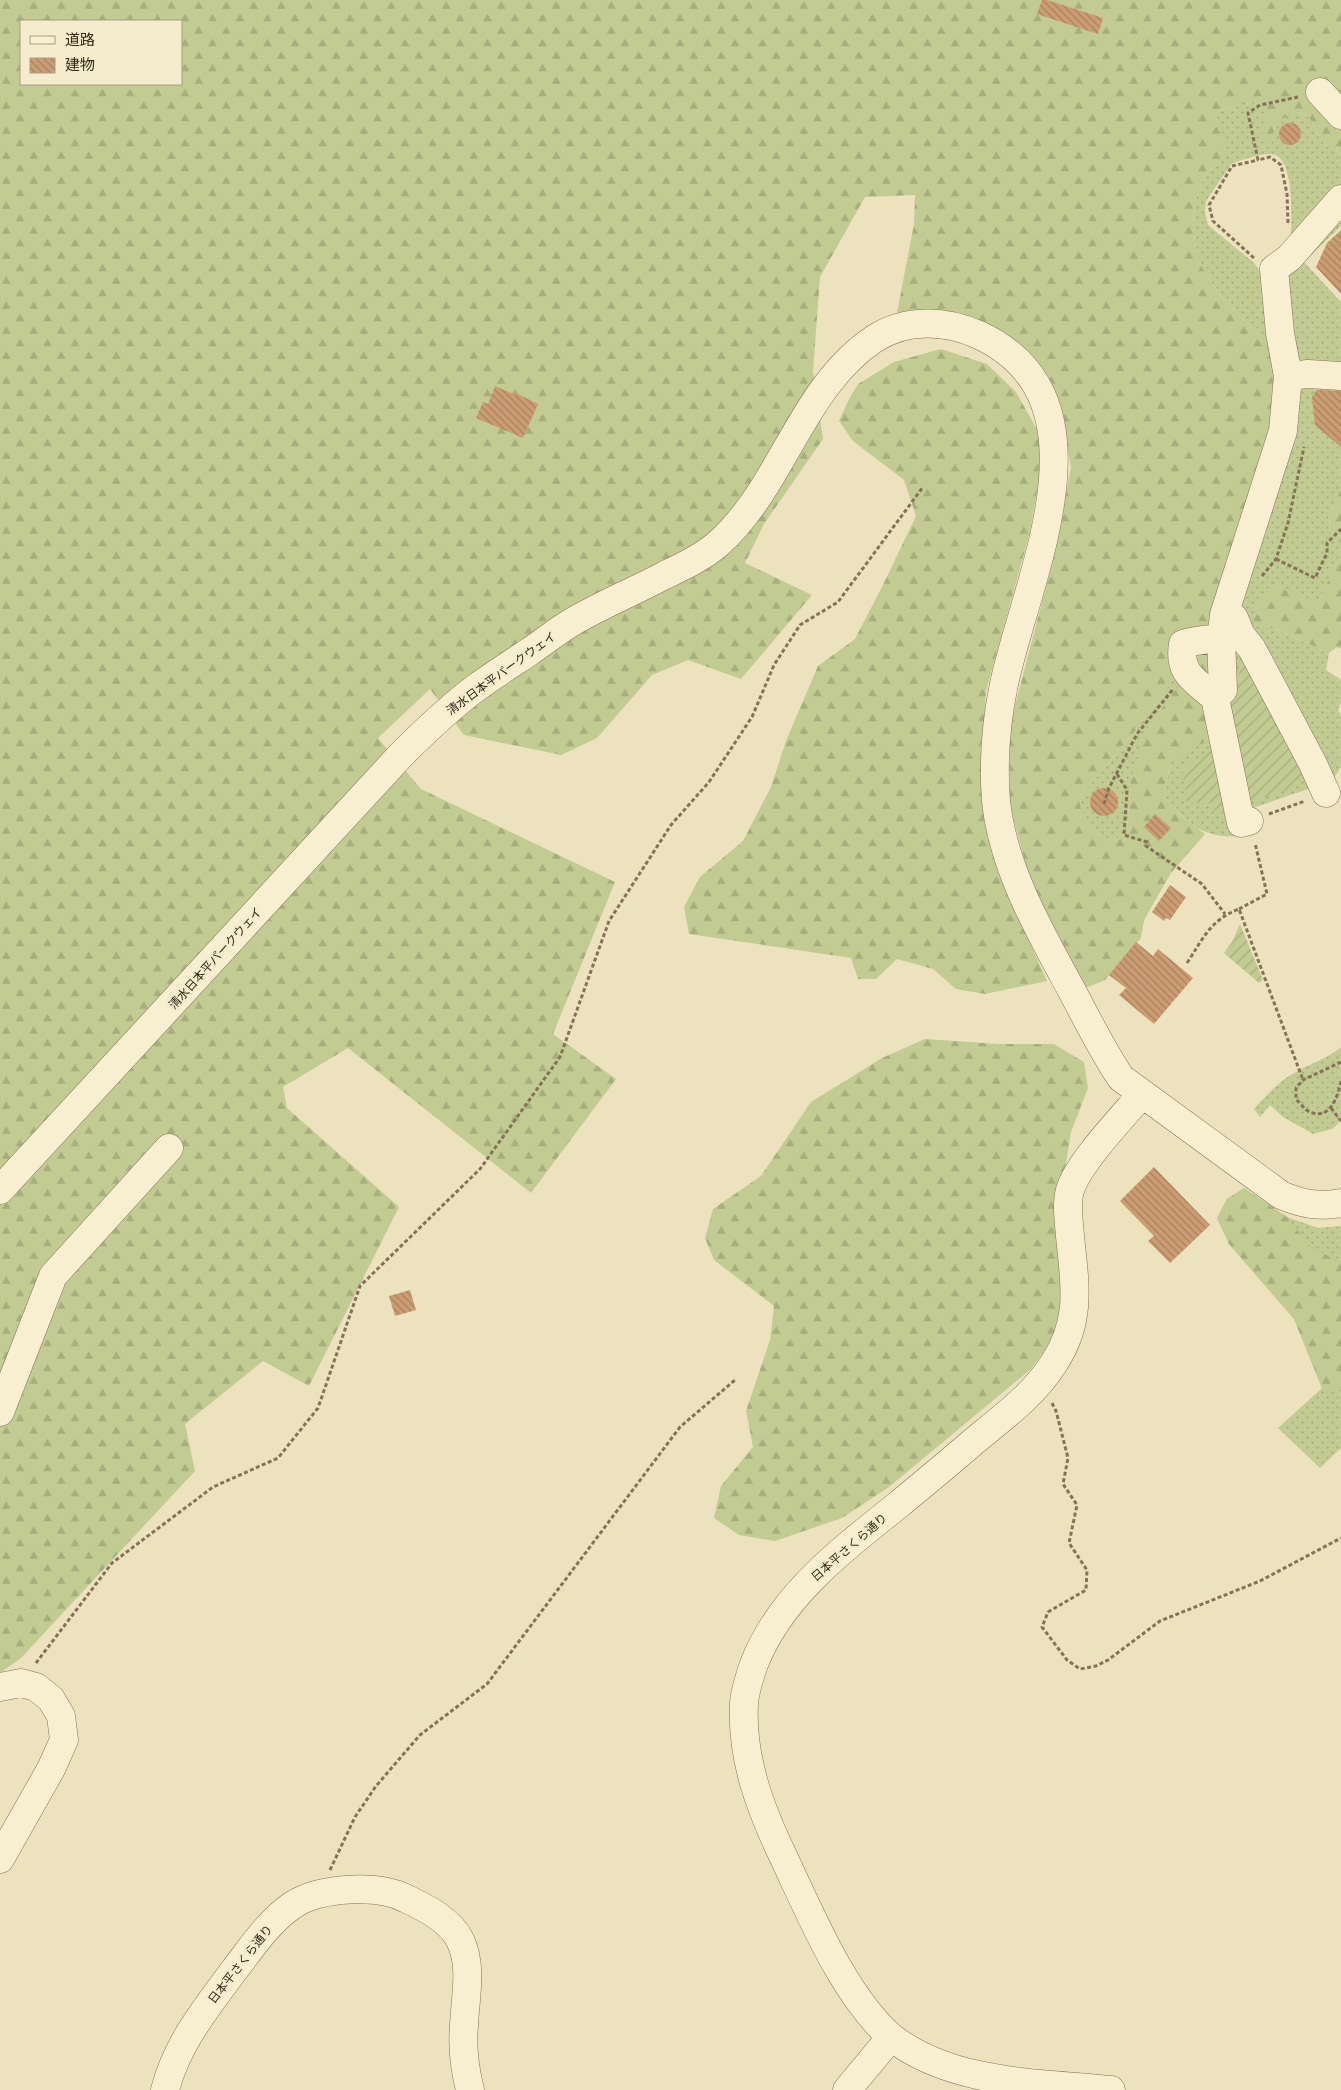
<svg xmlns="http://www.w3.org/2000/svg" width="1341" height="2090" viewBox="0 0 1341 2090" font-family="Lora,'Noto Sans JP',serif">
	<defs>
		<pattern id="grass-dots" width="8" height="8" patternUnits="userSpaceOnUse" patternTransform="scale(1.25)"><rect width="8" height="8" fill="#c1cb92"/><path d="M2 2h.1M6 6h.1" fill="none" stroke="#a6ae7d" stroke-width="1.8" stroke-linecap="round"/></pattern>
		<pattern id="forest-firs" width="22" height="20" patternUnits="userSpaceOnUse" patternTransform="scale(1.25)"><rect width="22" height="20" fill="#c1cb92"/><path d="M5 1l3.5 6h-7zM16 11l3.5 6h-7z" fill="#a6ae7d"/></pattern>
		<pattern id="garden-furrows" width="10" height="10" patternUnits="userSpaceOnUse" patternTransform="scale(1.25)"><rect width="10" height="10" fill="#c1cb92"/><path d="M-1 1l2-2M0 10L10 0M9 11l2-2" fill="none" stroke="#a6ae7d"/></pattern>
		<pattern id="building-back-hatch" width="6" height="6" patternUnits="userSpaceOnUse" patternTransform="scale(1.25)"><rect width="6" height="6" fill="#cc9d73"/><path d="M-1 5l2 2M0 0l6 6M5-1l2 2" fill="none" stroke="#a6805e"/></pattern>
	</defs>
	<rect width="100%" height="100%" fill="#ede2be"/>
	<path fill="url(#grass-dots)" fill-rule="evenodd" d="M1257,101L1265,107L1266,119L1263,129L1272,142C1275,121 1277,121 1296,112L1308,116L1325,145L1341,154V187L1291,239C1291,222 1296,153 1270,154C1258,154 1244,160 1232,163L1206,201L1205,212L1208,225L1253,262L1265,278L1283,282L1341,207V226L1304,262L1341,302V490L1330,512L1329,535L1341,543V553L1318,603L1254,624L1277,630L1329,653L1326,670L1341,680V703L1338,709L1341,715V767L1332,781L1235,814L1240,836C1203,839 1186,823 1164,796L1170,764L1130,786L1127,832C1110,848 1092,834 1084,816C1083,813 1080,808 1080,805C1080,801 1082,797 1083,793L1134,732L1175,677L1167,658L1262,338L1220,295L1198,261L1193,228L1194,202L1207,172L1222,161L1223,135L1216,124L1217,111ZM1239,663L1244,804L1213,810L1211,803L1239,676Z
		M1341,1047V1121L1332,1129L1313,1134L1283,1117L1270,1105L1260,1117L1254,1109C1266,1096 1280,1080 1296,1072C1311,1063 1327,1059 1341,1047Z
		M1244,1188L1287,1217L1318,1228L1341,1226V1448L1320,1468L1278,1428L1322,1388L1294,1319L1229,1244L1217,1218L1227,1199Z"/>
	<path fill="url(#forest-firs)" fill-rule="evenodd" d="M0,0H1341V154L1325,145L1308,116L1297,112C1277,121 1275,121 1272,142L1265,145C1258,136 1266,119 1265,107L1257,101L1217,111L1216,124L1223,135L1225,152L1222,161L1207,172L1194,202L1193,228L1198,261L1220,295L1263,339L1276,372L1293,448L1230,616L1201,632L1172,637L1167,658L1175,677L1134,732L1083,793C1082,797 1080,801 1080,805C1080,808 1083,813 1085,816C1092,834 1110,848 1127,832L1130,786L1142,735L1180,684L1204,700L1214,736L1170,763L1164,796L1181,816L1205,834L1171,873L1144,920L1141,938L1105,980L1083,989L1032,887L1010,807L1009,729L1055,552L1071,467L1058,398L1032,368L949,313H897L914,224L915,195L865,197L820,277L813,371L823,439L764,524L745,563L812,595L741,679L688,660L652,675L597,738L561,755L464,735L430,689L378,738L421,789L615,882L553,1034L616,1079L531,1193L348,1048L283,1087L287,1108L399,1207L309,1386L263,1361L185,1424L195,1471L21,1658L0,1673ZM21,21H181V84H21Z
		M941,349L987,364L1016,392L1039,433L1040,474L1030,532L986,691L982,750L984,821L1007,892L1047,981L985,994L956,989L933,969L897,959L876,979H858L851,958L689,934L684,907L700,877L743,841L771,787L786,741L818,666L855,639L883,585L916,516L904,480L853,441L839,421L849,399L858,384L894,362Z
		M1341,490V543L1329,536L1330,512Z
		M1341,553V649L1337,647L1329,653L1277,630L1253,624L1256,602L1274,583L1318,603Z
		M1208,649L1211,690L1190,651Z
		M925,1039L998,1044H1054L1084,1062L1088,1088L1071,1132L1065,1169L1055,1191L1062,1304L1051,1342L1031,1369L889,1487L842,1518L775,1541L739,1535L714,1518L721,1486L753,1447L746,1411L770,1340L774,1306L714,1260L705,1238L713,1209L761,1176L811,1102L882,1058Z
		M1244,1188L1287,1217L1310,1246L1341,1263V1391L1322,1388L1294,1319L1229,1244L1217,1218L1227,1199Z"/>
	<path fill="url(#garden-furrows)" d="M1240,656L1306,775L1294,788L1244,804L1213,811L1211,803H1187L1182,769L1232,737L1226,698L1230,679L1239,676Z
		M1240,924L1263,980L1259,983L1224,953L1232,942Z"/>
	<path fill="url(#building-back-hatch)" d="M1042,0H1047L1103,18L1098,34L1037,14Z
		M1279 134a11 11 0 1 1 22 0a11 11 0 1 1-22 0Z
		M1341,230V294L1316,267L1327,243Z
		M495,386L516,395V393L538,404L523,438L476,418L483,402L488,404Z
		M1317,390L1341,391V447L1315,425L1312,397Z
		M1090 802a14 14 0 1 1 28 0a14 14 0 1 1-28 0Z
		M1155,814L1171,828L1159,841L1144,827Z
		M1170,885L1186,897L1170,920L1166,918L1164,921L1152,912Z
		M1136,942L1153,956L1158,949L1193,978L1154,1024L1119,995L1126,988L1109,975Z
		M1154,1167L1210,1225L1170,1263L1148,1241L1154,1236L1120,1201Z
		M410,1290L416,1310L395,1316L389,1296Z"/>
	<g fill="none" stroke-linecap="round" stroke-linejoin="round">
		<g stroke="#857257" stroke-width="29">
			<path id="minor" d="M1320,92L1341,115
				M1288,376L1308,374L1341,376
				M1234,618L1241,635L1252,649L1313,764L1326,793
				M1215,698C1195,680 1178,674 1183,644C1201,638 1220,639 1239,636
				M1249,821L1241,823L1215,698L1223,690L1221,639L1224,615L1283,431L1288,376L1280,333L1274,269L1289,258L1341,199
				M0,1190L401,755C425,731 449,708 477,687C494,675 511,664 529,652C544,642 558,630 574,621C603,604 635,591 665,575C684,566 703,557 719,543C783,485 801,388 874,339C906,318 946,320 979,335C1117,399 1026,579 1004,684C996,722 993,762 996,801C1003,868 1039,930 1071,989C1087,1019 1102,1050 1121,1078L1281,1195C1302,1204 1318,1207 1341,1203
				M0,1412L53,1276L169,1148
				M0,1687L21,1683L36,1687L51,1699L61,1716L64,1740L51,1769L0,1859
				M891,2037C953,2085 1037,2082 1111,2090
				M165,2090C177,2043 207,2007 235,1969C252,1947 270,1920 293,1905C320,1887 378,1884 407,1899C426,1908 450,1920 460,1940C473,1966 465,1998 464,2026C462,2047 465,2070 470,2090
				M847,2090L891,2037C843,1994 811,1915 783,1856C760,1808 741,1758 744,1703C745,1690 750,1676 754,1664C781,1595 842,1550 898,1505C923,1484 948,1464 973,1442C1002,1418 1034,1395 1054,1363C1082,1321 1075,1284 1070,1236C1069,1222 1066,1204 1070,1190C1079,1162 1121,1119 1142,1094"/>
		</g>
		<path stroke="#857257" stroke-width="3" stroke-dasharray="4 2.5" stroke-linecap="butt" d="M1288,223L1287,194L1281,165L1270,157L1258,160L1248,113L1260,105L1298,97
			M1254,258L1213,221L1209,205L1232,166L1258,160
			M1276,559L1315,578L1327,553V543L1341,529
			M1262,576L1276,559L1288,523L1304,447
			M1117,774L1127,790L1124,835L1147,842L1146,846L1202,884L1225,914
			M1104,804L1109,788L1137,734L1173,689
			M1269,814L1305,801
			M1239,909L1267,894L1255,843
			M1187,963C1203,939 1210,920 1239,909L1303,1080
			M1341,1062L1303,1080L1296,1088V1099C1300,1103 1305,1110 1310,1112C1331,1121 1338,1095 1341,1081
			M1331,1108L1341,1121
			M1052,1403L1056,1411L1068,1458L1063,1484L1077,1505L1069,1543L1087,1570L1086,1590L1048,1612L1042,1627L1067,1660L1080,1669L1096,1666L1108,1660L1160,1621L1260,1581L1341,1538
			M36,1663L112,1563L213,1487L278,1458L318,1408L360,1286L480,1169L560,1057L609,921L671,825L709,782L752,717L774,665L800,625L838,602L923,487
			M330,1870L355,1817L376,1786L420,1735L487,1684L680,1427L735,1380"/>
		<use href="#minor" stroke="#f8efd0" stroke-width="28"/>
	</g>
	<g text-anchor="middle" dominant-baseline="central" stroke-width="5" stroke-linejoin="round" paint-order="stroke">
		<g font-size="12" fill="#34291b" stroke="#f5eccd">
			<text transform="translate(501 673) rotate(-36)">清水日本平パークウェイ</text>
			<text transform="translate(215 958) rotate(-48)">清水日本平パークウェイ</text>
			<text transform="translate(849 1547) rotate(-41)">日本平さくら通り</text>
			<text transform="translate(240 1964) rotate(-52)">日本平さくら通り</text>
		</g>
	</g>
	<rect x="20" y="20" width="162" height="65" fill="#f5eccd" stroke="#a89e86"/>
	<rect x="30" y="36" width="25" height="8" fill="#f8efd0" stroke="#a89e86"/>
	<text x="65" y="45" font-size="15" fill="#34291b">道路</text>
	<rect x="30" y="58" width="25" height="15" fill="url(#building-back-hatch)" stroke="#a89e86"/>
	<text x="65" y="70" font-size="15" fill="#34291b">建物</text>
</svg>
